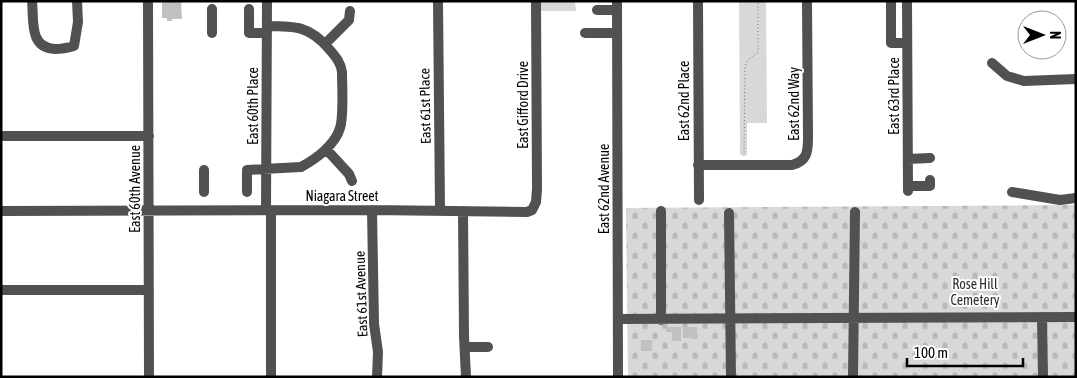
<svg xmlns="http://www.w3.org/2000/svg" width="1077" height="378" viewBox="0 0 1077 378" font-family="'Asap Condensed',sans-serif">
	<defs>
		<pattern id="cemetery-stones" width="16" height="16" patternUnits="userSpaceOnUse" patternTransform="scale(1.25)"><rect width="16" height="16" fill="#d8d8d8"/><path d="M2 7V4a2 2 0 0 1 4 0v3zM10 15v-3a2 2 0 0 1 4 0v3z" fill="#b8b8b8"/></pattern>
	</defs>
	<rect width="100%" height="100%" fill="#fff"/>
	<path fill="url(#cemetery-stones)" d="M1076,205V377H628L626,208Z"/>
	<path fill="#d8d8d8" d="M536,1H575L576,11H536Z
		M739,1H766L767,123H747V155H740Z"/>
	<path fill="#c0c0c0" d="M181,1L182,19H172V21H167V18H162V2Z
		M666,327H681V341H672V332H666Z
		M683,327H697V338H683Z
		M641,340H652V351H641Z"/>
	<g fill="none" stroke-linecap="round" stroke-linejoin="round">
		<path stroke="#737373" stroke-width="1" stroke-dasharray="1 2.5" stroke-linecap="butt" d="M744,156L745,66L748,60L758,52V1"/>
		<path stroke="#515151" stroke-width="10" d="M32,1C34,21 29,48 55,49C62,49 67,48 74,46L78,22L77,1
			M148,1L149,377
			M438,1L440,211
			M617,1L618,377
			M698,1L699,200
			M891,1V43H907
			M907,1L908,191
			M212,9V33
			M249,9V33H267
			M597,10H617
			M585,33H617
			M325,44L349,20L350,11
			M992,63L1007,76L1024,81L1076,79
			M1,136H149
			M326,149L349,174L352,181
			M908,159L930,158
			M698,165H792C807,161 808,152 808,138L807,1
			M204,170V192
			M908,186H930V180
			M247,192V170L301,167C316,159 335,145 340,128C344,116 342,87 342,72C341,63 336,57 329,49C310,26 295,26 267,26
			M1012,192L1060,200L1076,198
			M266,210L267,1
			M271,210V377
			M372,210L374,324L378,352L377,377
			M1,211L372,210L527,212L532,210L536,202L537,189L536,1
			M463,211L464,336L466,377
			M729,213L731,377
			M1,290H149
			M1042,317L1043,377
			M618,319L1076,317
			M661,320V211
			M465,347H488
			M853,377L855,212"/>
	</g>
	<g text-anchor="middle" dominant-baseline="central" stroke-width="4" stroke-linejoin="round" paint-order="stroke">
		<g font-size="14" fill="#000" stroke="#fff">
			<text transform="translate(894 96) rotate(-90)">East 63rd Place</text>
			<text transform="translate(684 101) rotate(-90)">East 62nd Place</text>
			<text transform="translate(794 104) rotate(-90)">East 62nd Way</text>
			<text transform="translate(523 105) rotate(-90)">East Gifford Drive</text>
			<text transform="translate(253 106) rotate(-90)">East 60th Place</text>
			<text transform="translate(425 106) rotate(-91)">East 61st Place</text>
			<text transform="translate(135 189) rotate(-90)">East 60th Avenue</text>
			<text transform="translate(604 189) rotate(-90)">East 62nd Avenue</text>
			<text x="342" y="196">Niagara Street</text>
			<text transform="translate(361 294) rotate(-92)">East 61st Avenue</text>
		</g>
		<g font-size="14" fill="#2f2f2f" stroke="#fff">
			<text x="975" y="284">Rose Hill<tspan x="975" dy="16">Cemetery</tspan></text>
		</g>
	</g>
	<rect width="1077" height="378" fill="none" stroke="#000000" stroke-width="5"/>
	<g transform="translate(1042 35) rotate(90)"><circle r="24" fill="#ffffff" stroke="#999999"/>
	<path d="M0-4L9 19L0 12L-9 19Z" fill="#000000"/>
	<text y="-8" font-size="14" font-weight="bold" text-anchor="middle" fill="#000000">N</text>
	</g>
	<path d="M907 358v8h116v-8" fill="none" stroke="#000000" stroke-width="2.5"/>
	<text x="914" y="358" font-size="15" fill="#000000" stroke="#ffffff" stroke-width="4" paint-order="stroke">100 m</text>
</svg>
